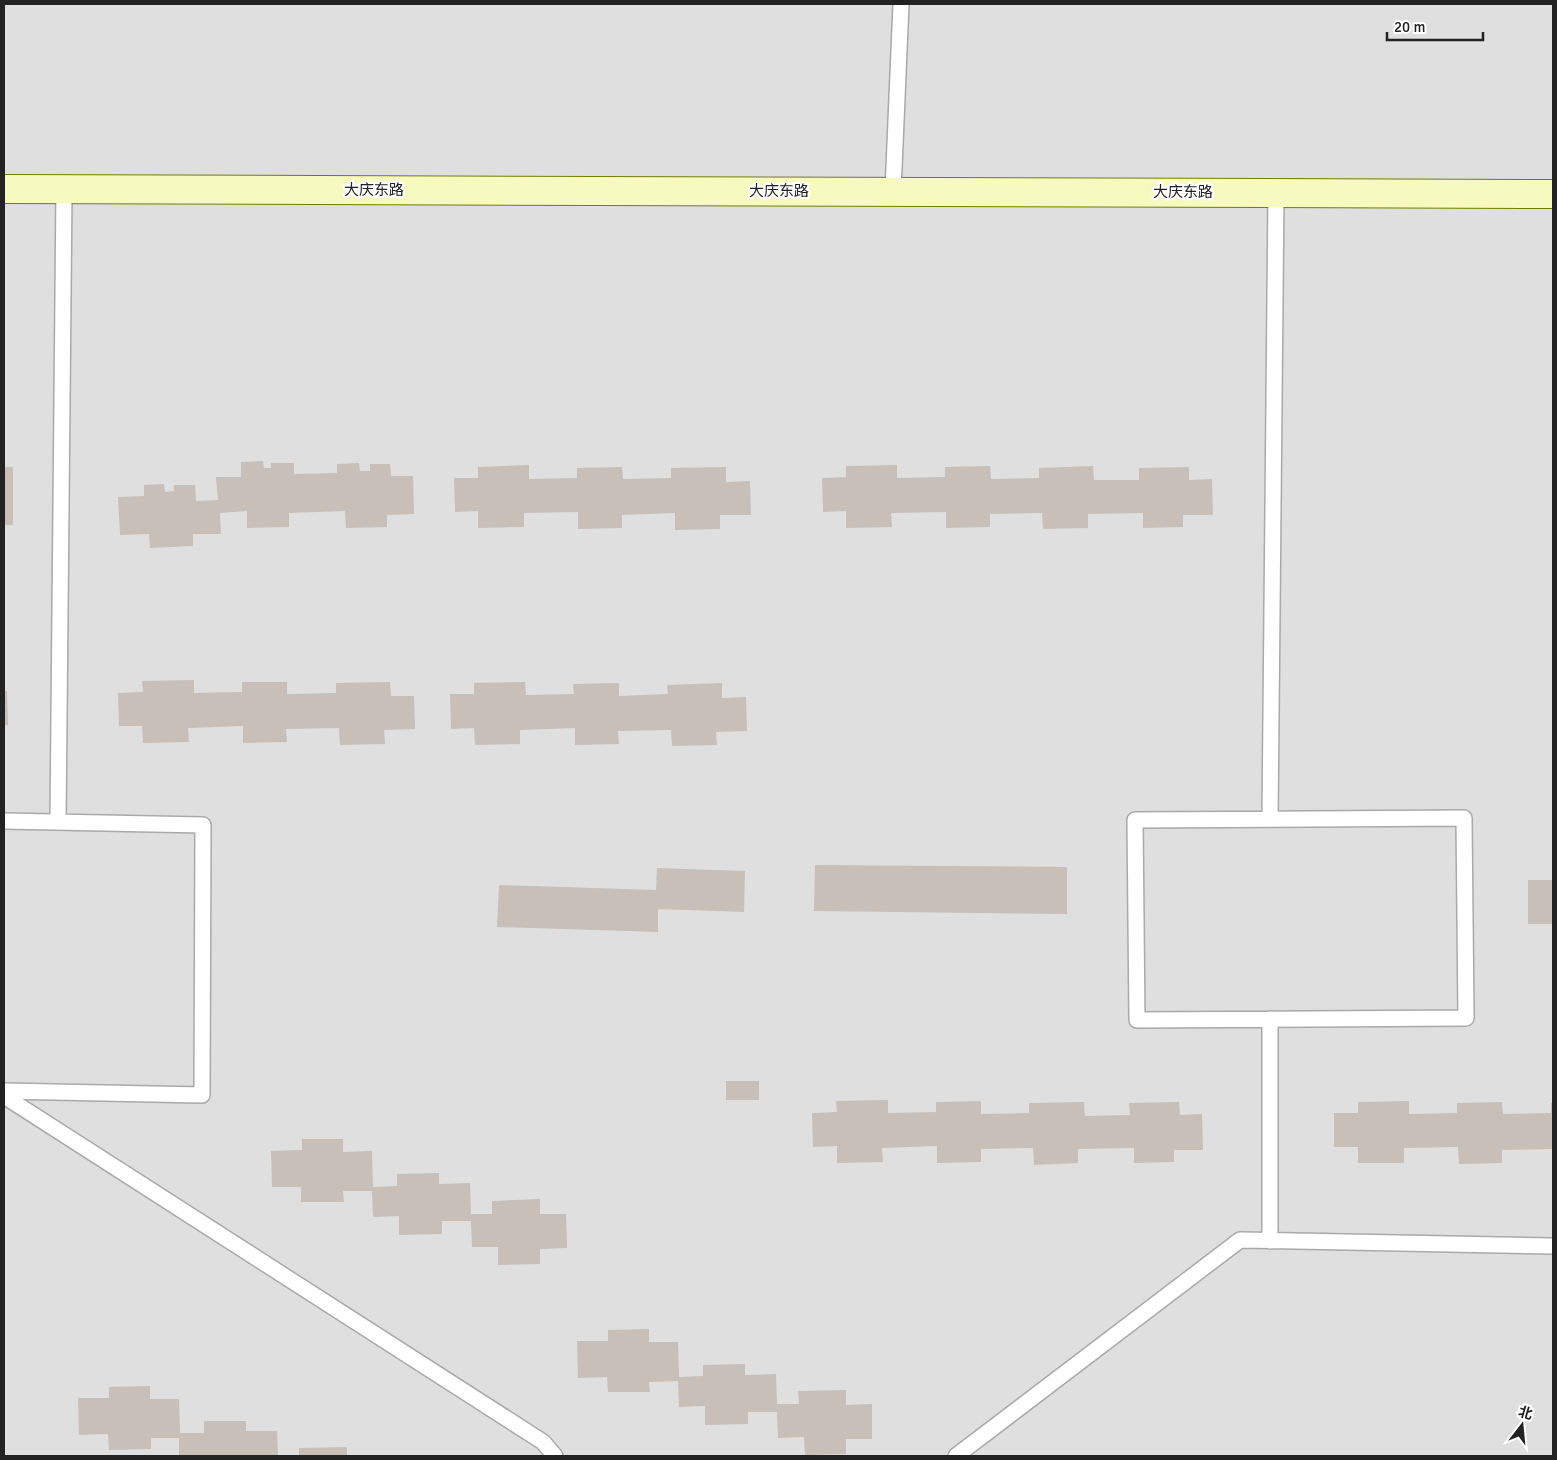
<svg xmlns="http://www.w3.org/2000/svg" width="1557" height="1460" viewBox="0 0 1557 1460" font-family="Signika,'Noto Sans SC',sans-serif">
	<rect width="100%" height="100%" fill="#f2efe9"/>
	<path fill="#e0dfdf" d="M4,4H1553V1456H4Z"/>
	<path fill="#c7bfb8" d="M263,461L264,468H271V463H294V474L337,473V464L359,463L360,471H370V464H390L391,476H413L414,514L387,515V527L346,528L345,511L289,513V527L247,528V511L220,513L221,534H193V546L150,548L149,534L120,535L118,497L144,496V485L164,484L165,492L174,491V485H195L196,501L218,500L216,477H241V462Z
		M529,465V479L577,478V468L622,467L623,479L671,478V468L726,467V482L750,481L751,515H720V529L675,530V513L622,515V528L578,529V512L524,513V527L478,528V511L455,512L454,478H478V467Z
		M897,465V478L945,477V467L990,466L991,479L1039,478V468L1093,466L1094,480H1139V468L1189,467V480L1212,479L1213,515H1183V527L1143,528V513L1088,514V528L1043,529L1042,513L990,514V527L946,528V512L891,513L892,527L846,528V511L823,512L822,478L846,477V466Z
		M4,467H13V525H4Z
		M194,680V693L242,692V682H287V694L336,693V683L390,682L391,696H414L415,729L384,730L385,744L340,745L339,728L286,729L287,742L243,743V726L188,728L189,742L143,743L142,726H119L118,693L143,692L142,681Z
		M525,682L526,695L574,694L573,684L619,683V696L668,694L667,685L722,683V698L746,697L747,731L716,732L717,745L672,746L671,730L618,731L619,744L575,745V728L520,730V744L475,745L474,728L451,729L450,694H474V683Z
		M4,691H7L8,725H4Z
		M815,865L1067,867V914L814,911Z
		M657,868L745,871L744,912L658,909V932L497,927L499,885L656,890Z
		M1528,880H1553V924H1528Z
		M726,1081H759V1100H726Z
		M888,1100V1113L936,1112V1102L981,1101V1114L1029,1113V1103L1084,1102L1085,1116L1130,1115L1129,1103L1179,1102L1180,1115L1202,1114L1203,1150H1174V1162L1134,1163V1148L1078,1149V1163L1034,1165L1033,1148L981,1149V1162L937,1163V1146L882,1148L883,1162L837,1163V1146L813,1147L812,1113L837,1112L836,1101Z
		M1409,1101V1114L1457,1113V1103L1502,1102L1503,1114L1551,1113V1103H1553V1149L1502,1150V1163L1459,1164L1458,1147L1404,1148V1163H1358V1147H1334V1113H1358V1102Z
		M302,1139H343V1152L372,1151L373,1187L397,1186V1174L439,1173V1184L470,1183L471,1214H492V1201L540,1199V1214H566L567,1248L540,1249V1264L498,1265V1247H472L471,1221H442V1234L399,1235V1216L373,1217L372,1191H343L344,1202H301V1187H272L271,1151L302,1150Z
		M649,1329V1342H678L679,1377L703,1376V1365L745,1364V1375L776,1374L777,1404H799L798,1391L846,1390V1405L872,1404V1439H846V1454L805,1455L804,1437L778,1438L777,1412H748V1424L705,1425V1406L679,1407L678,1381L649,1382L650,1392H608L607,1377L578,1378L577,1341H608V1330Z
		M150,1386V1399H179L180,1433H204V1421H246V1431H277L278,1456H179V1438H151V1449L109,1450L108,1434L79,1435L78,1398H109V1387Z
		M347,1447V1456H299V1448Z"/>
	<g fill="none" stroke-linecap="round" stroke-linejoin="round">
		<g stroke="#a9a9a9" stroke-width="18">
			<path id="service" d="M893,191L901,4
				M1464,818L1466,1018L1137,1020L1135,820Z
				M1270,819L1276,193
				M4,821L203,825L202,1095L4,1091
				M58,822L64,190
				M4,1096L543,1442L555,1456
				M1270,1241V1019
				M956,1456L1240,1240L1553,1246"/>
		</g>
		<g stroke="#707d05" stroke-width="30">
			<path id="secondary" d="M4,189L1553,194"/>
		</g>
		<use href="#service" stroke="#fff" stroke-width="15"/>
		<use href="#secondary" stroke="#f7fabf" stroke-width="28"/>
	</g>
	<g text-anchor="middle" dominant-baseline="central" stroke-width="4.5" stroke-linejoin="round" paint-order="stroke">
		<g font-size="15" fill="#222" stroke="#fff">
			<text x="374" y="190">大庆东路</text>
			<text x="779" y="191">大庆东路</text>
			<text x="1183" y="192">大庆东路</text>
		</g>
	</g>
	<rect width="1557" height="1460" fill="none" stroke="#222222" stroke-width="10"/>
	<g transform="translate(1522 1425) rotate(16)" stroke="#ffffff" stroke-width="4" paint-order="stroke">
	<path d="M0-4L9 19L0 12L-9 19Z" fill="#222222"/>
	<text y="-8" font-size="14" font-weight="bold" text-anchor="middle" fill="#222222">北</text>
	</g>
	<path d="M1387 32v8h96v-8" fill="none" stroke="#222222" stroke-width="2.5"/>
	<text x="1394" y="32" font-size="15" fill="#222222" stroke="#ffffff" stroke-width="4" paint-order="stroke">20 m</text>
</svg>
